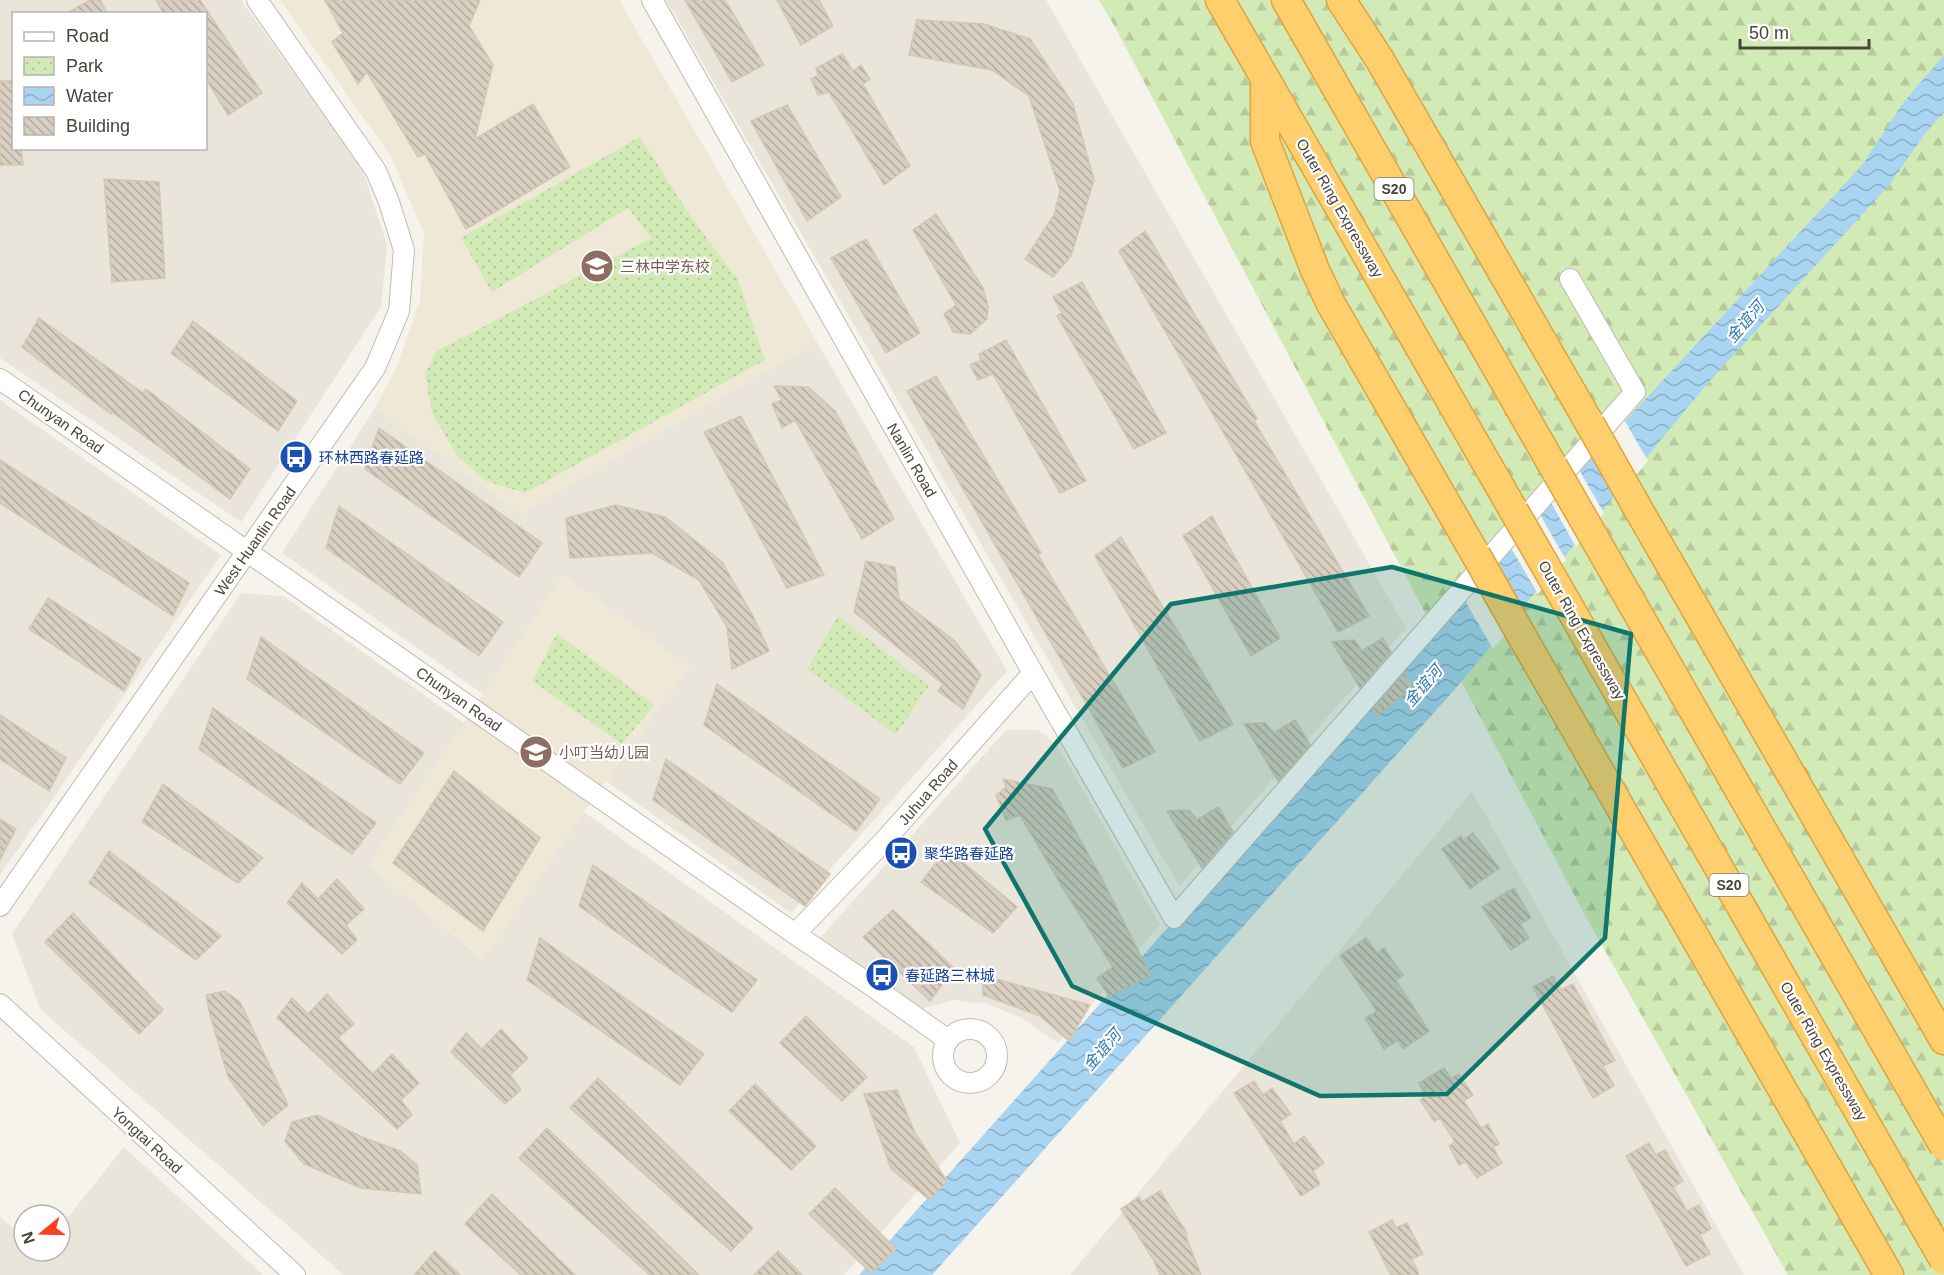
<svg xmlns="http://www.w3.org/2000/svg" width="1944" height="1275" viewBox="0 0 1944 1275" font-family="Helvetica,'Noto Sans SC',sans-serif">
	<defs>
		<pattern id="forest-firs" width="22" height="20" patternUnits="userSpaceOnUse" patternTransform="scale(1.5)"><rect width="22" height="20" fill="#d2eab5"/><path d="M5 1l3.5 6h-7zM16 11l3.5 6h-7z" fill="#b6ca9c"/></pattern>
		<pattern id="park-dots" width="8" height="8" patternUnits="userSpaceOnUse" patternTransform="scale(1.5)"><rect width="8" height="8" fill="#d2eab5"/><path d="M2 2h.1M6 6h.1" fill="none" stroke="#b6ca9c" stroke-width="1.8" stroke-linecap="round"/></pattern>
		<pattern id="water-waves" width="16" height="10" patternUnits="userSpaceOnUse" patternTransform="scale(1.5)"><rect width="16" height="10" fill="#a9d4f2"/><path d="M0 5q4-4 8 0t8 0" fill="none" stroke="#8caec5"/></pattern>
		<pattern id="building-back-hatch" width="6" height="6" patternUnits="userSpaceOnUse" patternTransform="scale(1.5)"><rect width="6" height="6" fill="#d8cfc1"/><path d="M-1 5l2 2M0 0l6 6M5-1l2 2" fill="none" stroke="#b1aa9e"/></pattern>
	</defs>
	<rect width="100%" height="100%" fill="#f6f3ec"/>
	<path fill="#eae5da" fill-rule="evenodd" d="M0,0H241L362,168L387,245L381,307L241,522L0,358ZM14,14H206V148H14Z
		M666,0H1046L1406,628L1179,886Z
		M817,342L1007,671L791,913L606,781L689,667L563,576L483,694L282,553L375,408L521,513Z
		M0,400L221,555L0,875Z
		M241,593L283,596L464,723L369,865L483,959L584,812L914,1047L960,1143L844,1275H344L40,1009L12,934Z
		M1006,730H1038L1057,745L1160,925L1058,1043L1020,1017L987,1004L954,1000L921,1009L820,938Z
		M1472,791L1744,1275H1070Z
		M124,1147L263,1275H0V1217L24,1237V1251H60V1227Z"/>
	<path fill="#efe8d6" d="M280,0H619L817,342L521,513L375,408L397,366L420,300L424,233L390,155Z
		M562,576L689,667L584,812L484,959L369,865Z"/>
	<path fill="url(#forest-firs)" d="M1099,0H1944V1275H1788L1586,917L1116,29Z"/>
	<path fill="url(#park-dots)" d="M640,137L691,217L738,280L765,360L525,493L487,481L458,457L432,413L425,373L437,351L651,238L628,208L492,292L461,238Z
		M838,616L929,686L896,735L807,669Z
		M557,634L654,705L622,744L532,681Z"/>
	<path fill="url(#water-waves)" d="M1944,55V112L1924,135L1890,184L1707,384L1456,688L932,1275H859L1434,628L1863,164L1903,103Z"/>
	<path fill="#f6f3ec" d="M1623,418L1648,461L1619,496L1593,451Z
		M1578,468L1604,513L1576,547L1549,499Z
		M1538,511L1566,560L1538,594L1508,543Z
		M1491,561L1522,614L1493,649L1461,594Z"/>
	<path fill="url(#building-back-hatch)" stroke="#d3c7b4" stroke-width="1.5" d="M90,0H100L108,14H65Z
		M156,0H200L262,93L228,115L206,79V14H164Z
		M325,0H480L469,26L493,65L475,139L533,104L570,167L466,229L425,154L418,157L367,72L358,84L332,42L343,33Z
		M685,0H725L764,65L732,82Z
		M777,0H819L833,26L801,45Z
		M917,20L984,24L1030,39L1073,104L1094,180L1071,256L1053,277L1025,259L1054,215L1060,191L1029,96L992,70L909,55Z
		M842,54L853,71L861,65L870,79L863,84L910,166L884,185L829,92L818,95L811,79L818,75L816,68Z
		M0,81H14V148H21L23,165H0Z
		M787,105L841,197L807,221L751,121Z
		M104,179L159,182L165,278L112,282Z
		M936,214L983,288L988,306L987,319L970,334L953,332L944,314L956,305L913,230Z
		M1145,231L1257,419L1254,421L1369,616L1338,632L1119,251Z
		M866,239L920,333L886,353L831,258Z
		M1082,282L1166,433L1134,449L1057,316L1062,313L1053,297Z
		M39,318L143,393L146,389L250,469L230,499L112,412L111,414L22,347Z
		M193,321L297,401L278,431L171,353Z
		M1006,340L1086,481L1060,493L993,374L978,380L970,365L981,360L979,354Z
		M936,376L1041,553L1038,555L1155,752L1123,768L907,391Z
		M774,386L808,387L835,411L894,519L862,539L795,420L782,428L772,404L782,400Z
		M741,416L824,575L787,588L704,432Z
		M379,428L542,543L519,577L365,469Z
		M0,460L189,583L173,616L0,503Z
		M616,505L665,517L722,562L753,616L769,651L732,669L727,627L699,580L652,553L570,558L566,518Z
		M339,506L503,622L479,656L326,548Z
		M1212,516L1280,638L1251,656L1183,536Z
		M1121,537L1233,724L1200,741L1095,556Z
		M866,561L895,567L899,599L955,641L981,675L963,709L938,691L943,684L854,612Z
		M48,598L141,659L124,691L29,629Z
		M261,637L424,753L400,784L247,679Z
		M1383,638L1391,652L1360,688L1332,642L1354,640L1362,651Z
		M1404,673L1413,687L1377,716L1373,709Z
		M717,684L880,799L856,831L704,725Z
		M213,708L376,823L352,854L199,749Z
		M0,715L66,758L49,791L0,759Z
		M1295,720L1310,745L1278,781L1244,724L1265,723L1274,733Z
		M666,759L830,874L805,906L653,800Z
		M454,771L540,838L483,931L393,863Z
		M1003,779L1052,789L1101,877L1151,976L1109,996L1097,978L1113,967L1066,893L1020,815L1006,820L996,795L1006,787Z
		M163,784L263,858L238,883L142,822Z
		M1218,807L1233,832L1202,868L1167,811L1189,810L1197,820Z
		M0,819L16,829L0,860Z
		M1473,833L1499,868L1470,889L1442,849L1461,836L1463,840Z
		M947,849L1017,907L993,933L921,882Z
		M109,851L221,936L196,960L89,883Z
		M593,865L757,980L732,1012L579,906Z
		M337,879L364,909L346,925L357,940L342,954L287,903L302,883L318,899Z
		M1514,888L1531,918L1520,924L1529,938L1511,950L1482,907Z
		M893,910L954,968L930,1001L863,937Z
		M73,913L163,1010L139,1034L45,942Z
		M540,938L704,1054L680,1085L527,980Z
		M1366,938L1377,953L1384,948L1403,975L1396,981L1429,1031L1403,1049L1398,1040L1384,1049L1365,1018L1377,1011L1340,956Z
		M982,975L1090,1005L1069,1041L1040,1016L983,995Z
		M1553,976L1561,990L1573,984L1615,1061L1603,1066L1614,1086L1593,1098L1533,987Z
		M225,991L240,1002L288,1105L263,1126L228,1077L210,1015L206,995Z
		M327,994L354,1024L338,1038L373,1074L392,1054L419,1083L401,1100L412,1115L397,1129L277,1018L292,998L308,1014Z
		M806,1016L867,1077L842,1101L780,1043Z
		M501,1029L528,1058L510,1075L521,1090L505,1104L451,1052L466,1033L482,1049Z
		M1444,1068L1451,1079L1459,1074L1473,1095L1464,1101L1481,1128L1488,1124L1499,1144L1493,1147L1502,1163L1477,1178L1466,1162L1459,1165L1449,1146L1455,1142L1440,1118L1434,1121L1420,1100L1426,1096L1419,1083Z
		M598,1078L753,1228L731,1251L570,1108Z
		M1254,1081L1263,1095L1272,1088L1291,1114L1280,1121L1294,1144L1304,1136L1324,1163L1313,1171L1320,1184L1301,1196L1234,1093Z
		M755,1084L816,1146L791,1170L729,1111Z
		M897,1090L915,1133L947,1181L930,1200L891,1169L864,1094Z
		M317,1115L362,1137L400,1151L417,1165L421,1194L361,1188L304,1164L285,1141L292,1122Z
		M547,1128L699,1275H650L519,1158Z
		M1649,1143L1656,1155L1665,1150L1683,1181L1673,1187L1687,1211L1699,1205L1711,1229L1700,1235L1710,1254L1686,1266L1626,1156Z
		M835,1188L896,1249L871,1273L809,1214Z
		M1160,1191L1187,1233L1185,1234L1201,1275H1160L1153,1259L1121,1209L1139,1197L1142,1202Z
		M492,1194L575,1275H521L465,1224Z
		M1392,1220L1396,1228L1407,1223L1423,1254L1412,1259L1419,1275H1391L1369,1232Z
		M435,1251L460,1275H414Z
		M778,1251L802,1275H754Z"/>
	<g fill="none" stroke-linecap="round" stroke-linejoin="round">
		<g stroke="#c2bbae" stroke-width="22">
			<path id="minor" d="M652,0L1033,673L1174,918L1635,392L1570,279
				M0,379L795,934L872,986L948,1040
				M0,906L375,368L399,311L404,250L389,202L376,171L257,0
				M795,934L885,840L1033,673
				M0,1004L295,1275
				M943 1056a27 27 0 1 1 54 0a27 27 0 1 1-54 0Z"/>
		</g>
		<g stroke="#e0a43c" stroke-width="31">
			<path id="highway" d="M1220,0L1514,511
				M1286,0L1553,466
				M1341,0L1380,60L1590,424
				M1265,80V141L1315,270L1331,304L1476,555
				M1637,507L1944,1040
				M1523,638L1889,1275"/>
		</g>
		<use href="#minor" stroke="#fff" stroke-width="20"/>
		<use href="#highway" stroke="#ffcf6e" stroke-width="28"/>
		<g stroke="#e0a43c" stroke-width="31" stroke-linecap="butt">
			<path id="highway-bridge" d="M1590,424L1637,507
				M1553,466L1944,1146
				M1514,511L1944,1260
				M1476,555L1523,638"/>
		</g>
		<use href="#highway-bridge" stroke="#ffcf6e" stroke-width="28"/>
	</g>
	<path fill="#0f766e" fill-opacity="0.2" stroke="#0f766e" stroke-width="4.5" stroke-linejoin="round" d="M1392,567L1631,634L1605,938L1447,1094L1320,1096L1072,986L985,829L1171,604Z"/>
	<defs>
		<g id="school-disc" transform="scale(1.725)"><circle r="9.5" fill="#8d6e63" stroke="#fff"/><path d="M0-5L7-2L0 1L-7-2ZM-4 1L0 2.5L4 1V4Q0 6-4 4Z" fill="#fff"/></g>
		<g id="bus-disc" transform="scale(1.725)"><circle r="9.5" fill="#1a4fb4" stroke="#fff"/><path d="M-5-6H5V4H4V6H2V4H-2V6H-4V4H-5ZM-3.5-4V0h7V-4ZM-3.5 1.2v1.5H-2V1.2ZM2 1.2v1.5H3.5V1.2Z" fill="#fff"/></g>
	</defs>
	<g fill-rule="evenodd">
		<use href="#school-disc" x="597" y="266"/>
		<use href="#bus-disc" x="296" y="457"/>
		<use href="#school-disc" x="536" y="752"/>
		<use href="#bus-disc" x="901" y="853"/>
		<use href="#bus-disc" x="882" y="975"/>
	</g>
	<g text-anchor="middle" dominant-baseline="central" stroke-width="4.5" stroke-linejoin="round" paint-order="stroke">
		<g fill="#fff" stroke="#817c74" stroke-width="1.5">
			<rect x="1374.5" y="178" width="39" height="22" rx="4.5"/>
			<rect x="1709.5" y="874" width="39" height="22" rx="4.5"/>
		</g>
		<g font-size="14" font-weight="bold" fill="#4b4439">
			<text x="1394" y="189">S20</text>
			<text x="1729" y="885">S20</text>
		</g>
		<g font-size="15" fill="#4b4439" stroke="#fff">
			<text transform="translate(1340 208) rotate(60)">Outer Ring Expressway</text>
			<text transform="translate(61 421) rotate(35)">Chunyan Road</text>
			<text transform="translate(912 460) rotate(60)">Nanlin Road</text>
			<text transform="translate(255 541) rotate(-55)">West Huanlin Road</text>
			<text transform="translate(1582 630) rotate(60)">Outer Ring Expressway</text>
			<text transform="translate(459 699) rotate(35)">Chunyan Road</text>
			<text transform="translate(928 792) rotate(-49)">Juhua Road</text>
			<text transform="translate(1824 1051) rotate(60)">Outer Ring Expressway</text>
			<text transform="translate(147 1140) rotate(43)">Yongtai Road</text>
		</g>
		<g font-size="15" fill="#785e54" stroke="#fff" text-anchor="start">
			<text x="620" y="266">三林中学东校</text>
			<text x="559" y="752">小叮当幼儿园</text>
		</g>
		<g font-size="15" fill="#164399" stroke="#fff" text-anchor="start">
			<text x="319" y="457">环林西路春延路</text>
			<text x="924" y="853">聚华路春延路</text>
			<text x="905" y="975">春延路三林城</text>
		</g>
		<g font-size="16" font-style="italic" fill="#2e7ab2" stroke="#fff">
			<text transform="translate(1745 322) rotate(-49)">金谊河</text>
			<text transform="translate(1423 686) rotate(-49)">金谊河</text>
			<text transform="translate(1102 1050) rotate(-49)">金谊河</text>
		</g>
	</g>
	<rect x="12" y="12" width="195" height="138" fill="#ffffff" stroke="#b7b4b0" stroke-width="1.5"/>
	<rect x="24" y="32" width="30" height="9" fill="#ffffff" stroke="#b7b4b0" stroke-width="1.5"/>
	<text x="66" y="42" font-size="18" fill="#4b4439">Road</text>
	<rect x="24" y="57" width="30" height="18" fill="url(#park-dots)" stroke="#b7b4b0" stroke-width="1.5"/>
	<text x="66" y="72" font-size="18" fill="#4b4439">Park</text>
	<rect x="24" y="87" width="30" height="18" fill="url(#water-waves)" stroke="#b7b4b0" stroke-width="1.5"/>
	<text x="66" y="102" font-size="18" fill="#4b4439">Water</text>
	<rect x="24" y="117" width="30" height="18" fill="url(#building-back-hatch)" stroke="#b7b4b0" stroke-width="1.5"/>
	<text x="66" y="132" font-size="18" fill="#4b4439">Building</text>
	<g transform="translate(42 1233) rotate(251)"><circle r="28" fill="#ffffff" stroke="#b7b4b0" stroke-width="1.5"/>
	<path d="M0-4.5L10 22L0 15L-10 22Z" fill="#fc3f1d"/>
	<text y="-9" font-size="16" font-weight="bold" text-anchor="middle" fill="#4b4439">N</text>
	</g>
	<path d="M1740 39v9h129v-9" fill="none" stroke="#4b4439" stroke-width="3"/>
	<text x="1749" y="39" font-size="18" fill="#4b4439" stroke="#ffffff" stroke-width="4.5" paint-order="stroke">50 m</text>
</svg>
